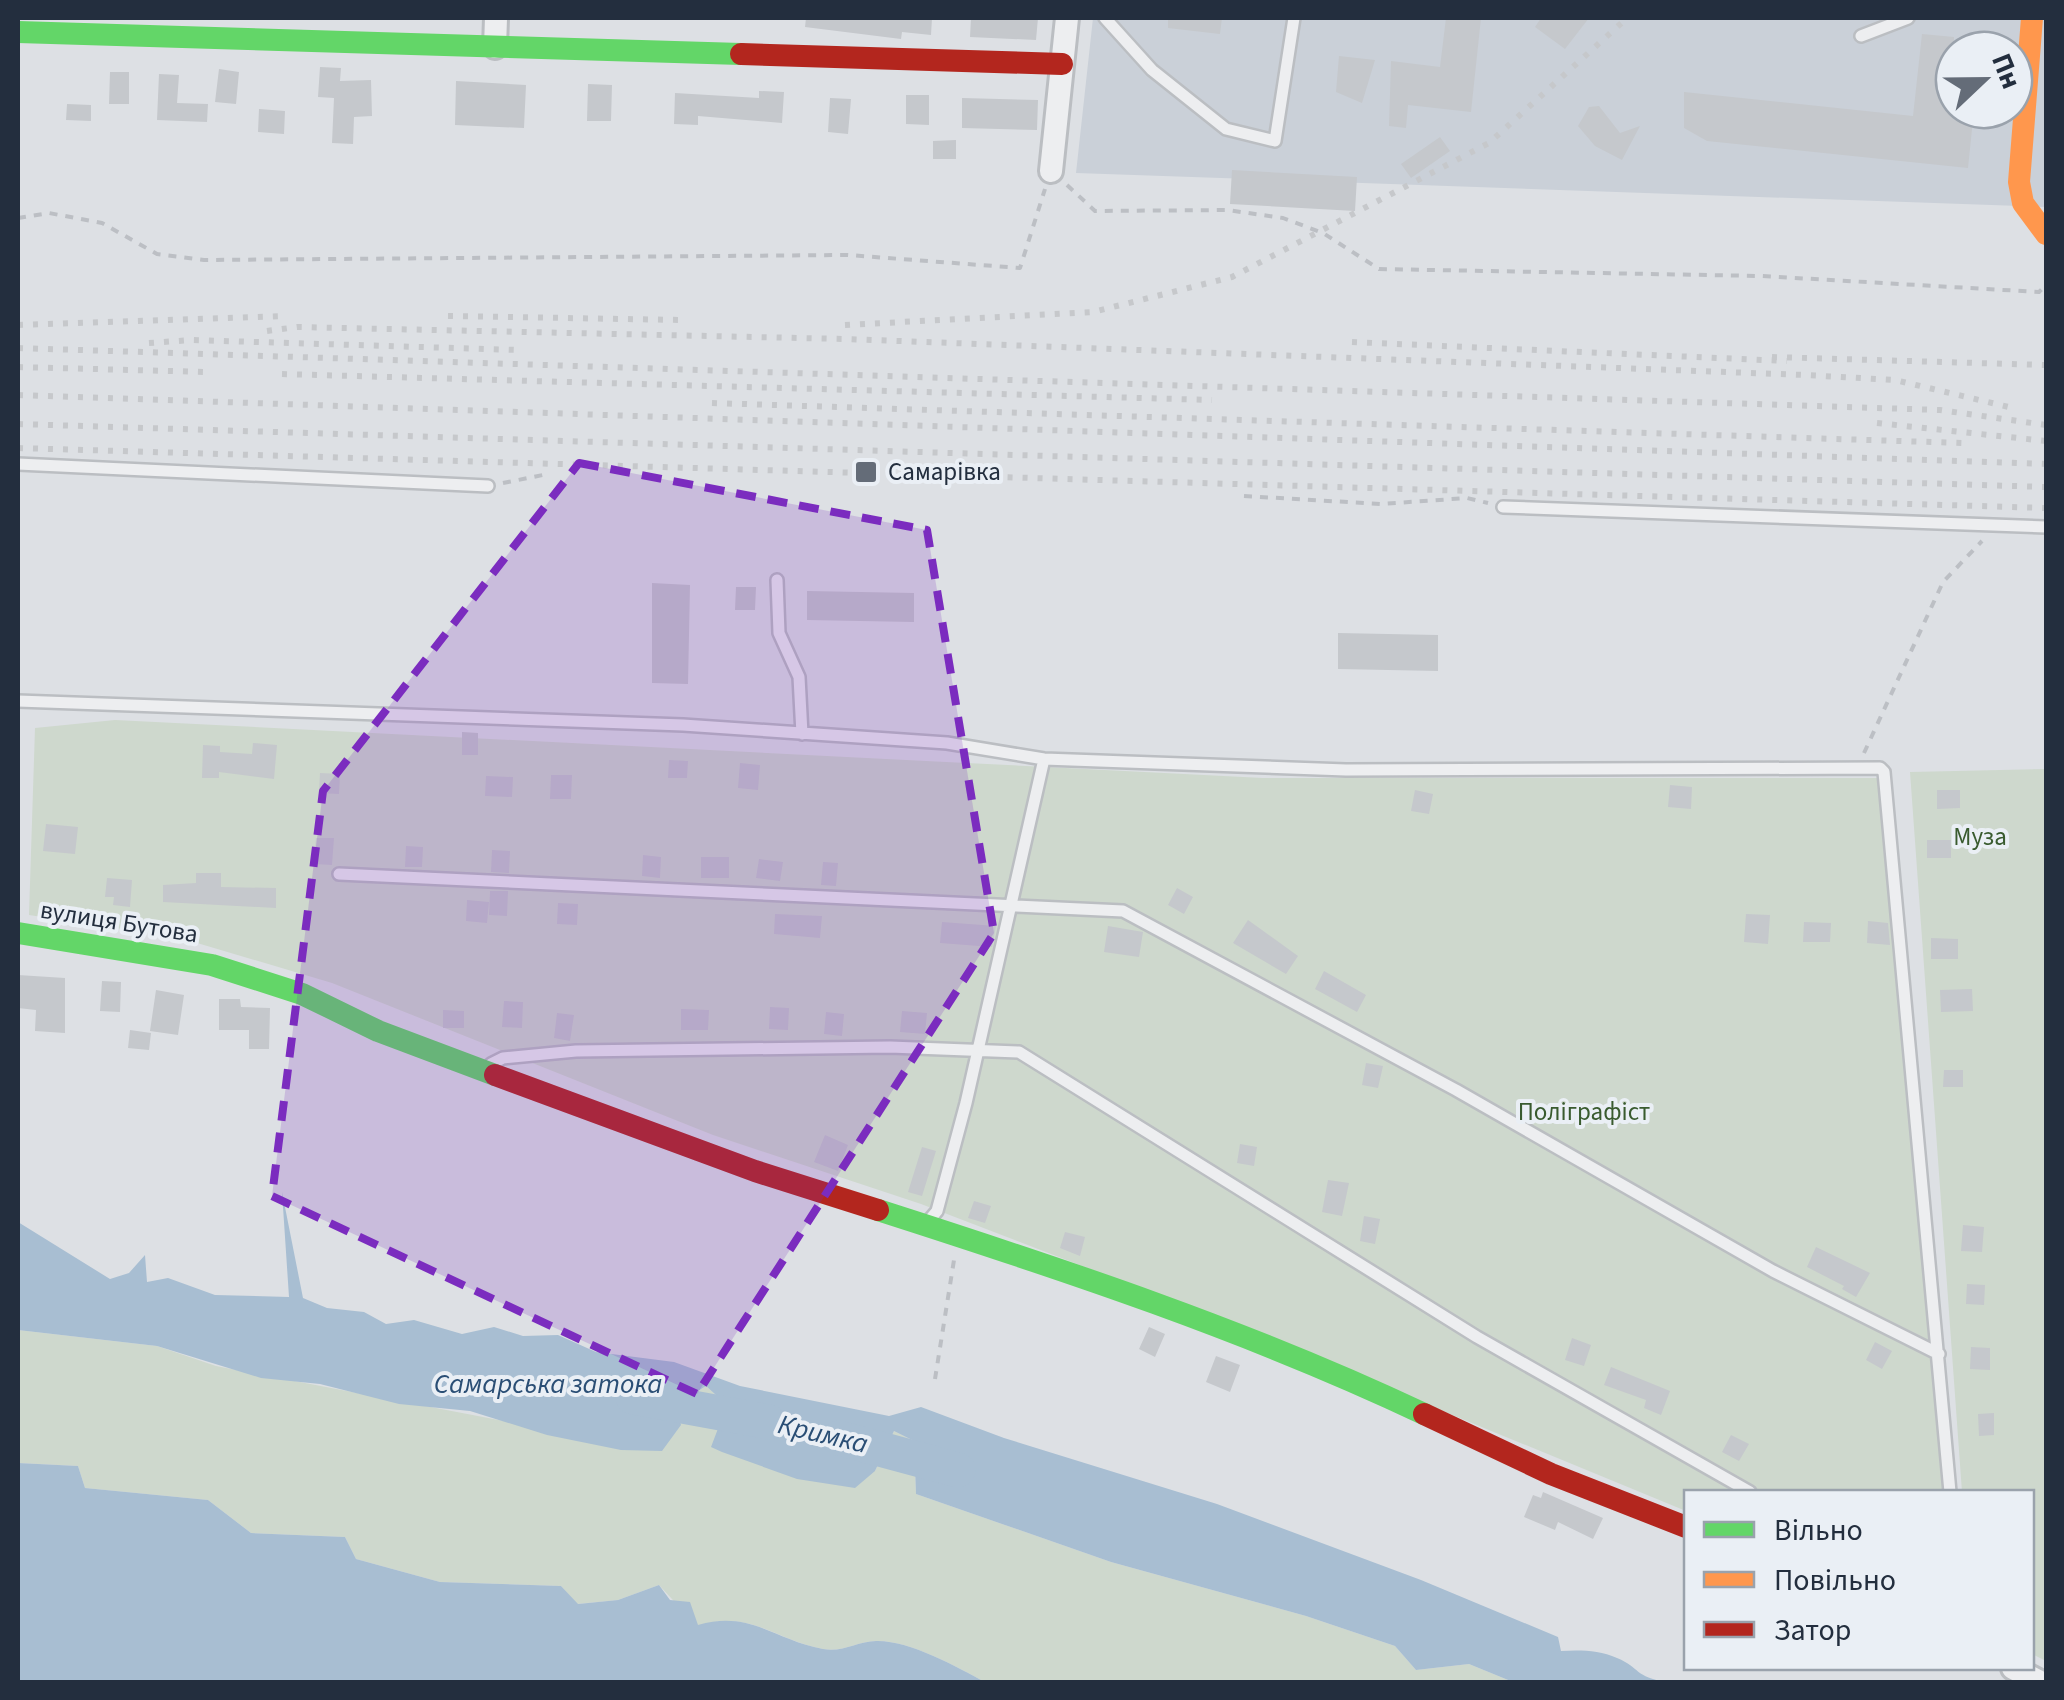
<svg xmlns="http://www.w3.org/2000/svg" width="2064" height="1700" viewBox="0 0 2064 1700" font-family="'Source Sans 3',sans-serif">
	<rect width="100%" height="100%" fill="#dde0e4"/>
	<path fill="#cad0d8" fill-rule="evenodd" d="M1093,18H2046V207L1076,173ZM1954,50H2014V110H1954Z"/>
	<path fill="#ced8cd" d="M115,720L1263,778H1883L1948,1492H1686V1511L1207,1314L921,1204L713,1135L332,983L177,937L29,915L35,728Z
		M2046,769V1661L2032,1654V1492H1962L1910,772Z
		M18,1330L157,1346L216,1366L504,1421L676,1406L706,1386L727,1405L875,1471L894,1431L914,1441L916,1494L1111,1562L1306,1616L1395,1646L1416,1670L1469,1664L1513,1682H985C957,1667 909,1640 876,1641C858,1641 842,1653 823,1649C774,1640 751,1609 697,1626L659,1585L618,1600L577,1604L561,1586L440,1582L356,1559L345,1537L251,1533L208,1500L85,1488L78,1466L18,1463Z"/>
	<path fill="#a8bed2" d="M282,1192L303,1298L327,1308L364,1312L386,1324L414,1320L462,1334L494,1327L523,1336L558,1335L596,1352L674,1362L740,1386L889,1416L921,1407L1004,1438L1217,1504L1421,1580L1558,1637L1561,1651C1580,1650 1599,1650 1617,1658C1641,1668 1634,1677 1667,1682H1513L1469,1664L1416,1670L1395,1646L1306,1616L1111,1562L916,1494L914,1441L894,1431L875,1471L855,1488L797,1479L722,1452L711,1447L727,1405L706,1386L676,1405L681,1425L662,1451L621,1450L547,1435L470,1411L399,1404L320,1384L261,1378L157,1346L18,1330V1222L110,1279L129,1273L145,1255L147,1282L168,1278L215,1295L289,1297Z
		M18,1463L78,1466L85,1488L208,1500L251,1533L345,1537L356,1559L440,1582L561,1586L578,1604L618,1600L659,1585L670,1600L690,1602L698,1625C751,1610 774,1640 823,1649C842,1653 858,1641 876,1641C909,1640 957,1667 985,1682H18Z"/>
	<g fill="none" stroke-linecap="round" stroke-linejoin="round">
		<path stroke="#a8bed2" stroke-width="35" d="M633,1397L769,1422
			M839,1438L958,1470"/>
	</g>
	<path fill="#c5c8cc" d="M806,18H932L931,35L902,32L901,39L805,27Z
		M971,18H1038L1036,40L970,37Z
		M1168,18H1222L1220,34L1168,28Z
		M1446,18H1481L1471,112L1408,105L1406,128L1389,126L1391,61L1440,67Z
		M1541,18H1589L1565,49L1535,27Z
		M1922,34L1954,37V110H1974L1968,168L1707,141L1684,128V92L1913,116Z
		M1339,56L1375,60L1362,103L1336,92Z
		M320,67L341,68L340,81L371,80L372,116L354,117L353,144L332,143L334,98L318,97Z
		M219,69L239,72L236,104L215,102Z
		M110,72H129V104H109Z
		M159,74L179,75L177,103L208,104L207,122L157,120Z
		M456,81L526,85L524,128L455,125Z
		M588,84L612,85L611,121H587Z
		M759,91L784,92L782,123L698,116V125L674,124L675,93L759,98Z
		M906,95H929V125L906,124Z
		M830,98L851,99L848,134L828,132Z
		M962,98L1038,100L1037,130L962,128Z
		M67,104L91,105V121L66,120Z
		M1599,106L1620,133L1640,126L1622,160L1595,146L1578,126L1589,107Z
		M259,109L285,111L284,134L258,132Z
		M1440,137L1450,151L1411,178L1401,164Z
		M956,140V159H933V141Z
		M1232,170L1357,177L1355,211L1230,204Z
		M652,583L690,585L688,684L652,683Z
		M736,587H756L755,610H735Z
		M807,591L914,593V622L807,620Z
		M1338,633L1438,635V671L1338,669Z
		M462,732L478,733V755H462Z
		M253,743L277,745L274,779L219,772V778H202L203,745L220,746V752L252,754Z
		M669,760L688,761L687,778H668Z
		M740,763L760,765L758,790L738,788Z
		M320,773L340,774L339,794L319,793Z
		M551,775H572L571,799H550Z
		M486,776L513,777L512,797L485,796Z
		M1670,785L1692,787L1691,809L1668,807Z
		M1415,790L1433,794L1429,814L1411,811Z
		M1937,790H1960V808L1937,809Z
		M46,824L78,827L75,854L43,851Z
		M316,838H334L332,865L314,864Z
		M1927,840H1951V858H1927Z
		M406,846L423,847L422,867H405Z
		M492,850L510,851L509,873L491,872Z
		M643,855L661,857L660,878L642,876Z
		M701,857H729V878H701Z
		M759,859L783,862L780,881L756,878Z
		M823,862L838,863L836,886L821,885Z
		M196,873H221V887L276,888V908L163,902V885L196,883Z
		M107,878L132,880L130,907L113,905L114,897H105Z
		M1177,888L1193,897L1184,914L1168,905Z
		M490,891H508L507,916L489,915Z
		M467,900L489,902L487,923L466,921Z
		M558,903L578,904L577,925L557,924Z
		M775,914L822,916L820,938L774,934Z
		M1746,914L1770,915L1768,944L1744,942Z
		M1248,920L1298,956L1286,974L1233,943Z
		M1868,921L1888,923L1890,945L1867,943Z
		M942,922L996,926L992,947L940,943Z
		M1804,922L1831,923L1830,942H1803Z
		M1108,926L1143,932L1139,957L1104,952Z
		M1931,938L1958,939V959H1931Z
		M1324,971L1366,995L1357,1012L1315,989Z
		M18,975L65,978V1033L35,1031L36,1010L18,1008Z
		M102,981L121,982L120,1012L100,1011Z
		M1972,989L1973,1011L1941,1012L1940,990Z
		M156,990L184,995L178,1035L150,1031Z
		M219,999H240L241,1007L270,1008L269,1049H249V1030H219Z
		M504,1001L523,1002L522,1028L502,1027Z
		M770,1007L789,1008L788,1030L769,1029Z
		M681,1009L709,1010L708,1030H681Z
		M443,1010L464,1011V1028H443Z
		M902,1011L927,1013L925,1034L900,1032Z
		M826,1012L844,1014L842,1036L824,1034Z
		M557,1013L574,1015L570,1041L554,1038Z
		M130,1030L151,1033L149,1050L128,1048Z
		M1366,1063L1383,1066L1378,1088L1362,1085Z
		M1944,1070H1963V1087H1943Z
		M825,1135L848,1145L838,1171L814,1162Z
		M1240,1144L1257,1147L1254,1166L1237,1163Z
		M922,1147L936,1151L922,1196L908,1192Z
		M1328,1180L1349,1183L1342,1216L1322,1212Z
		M974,1201L991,1206L985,1223L968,1218Z
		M1364,1216L1380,1219L1375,1244L1360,1241Z
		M1963,1225L1984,1227L1982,1252L1961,1251Z
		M1065,1232L1085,1237L1080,1256L1060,1248Z
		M1816,1247L1870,1273L1856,1297L1842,1289L1844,1286L1807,1267Z
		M1967,1284L1985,1285L1984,1305L1966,1304Z
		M1149,1327L1165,1334L1155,1357L1139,1349Z
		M1572,1338L1591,1345L1584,1366L1565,1360Z
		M1875,1342L1892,1351L1882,1369L1866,1360Z
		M1971,1347L1990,1348V1370L1970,1369Z
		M1216,1356L1240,1365L1230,1392L1206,1382Z
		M1611,1367L1670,1391L1661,1415L1644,1408L1646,1400L1604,1385Z
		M1994,1413V1435L1979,1436L1978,1414Z
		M1731,1435L1749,1444L1739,1461L1722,1452Z
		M1543,1492L1603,1518L1593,1539L1558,1522L1555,1530L1524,1517L1533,1495L1541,1498Z"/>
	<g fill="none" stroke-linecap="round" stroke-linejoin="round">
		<g stroke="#bbbec2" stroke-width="16">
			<path id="lane" d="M1105,18L1152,70L1226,129L1275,141L1294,18
				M1861,36L1908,18
				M18,464L488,486
				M1503,507L2046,527
				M777,580L779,633L799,677L802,734
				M18,701L683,725L947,743L1044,759L1346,770L1880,768L1884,772L1950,1492
				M339,874L1123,911L1456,1090L1773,1271L1939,1354
				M491,1064L503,1058L576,1051L890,1047L1019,1052L1477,1337L1750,1492
				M926,1224L937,1211L966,1103L1044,759"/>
		</g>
		<g stroke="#bbbec2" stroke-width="28">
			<path id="street" d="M495,47L496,18
				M1051,171L1067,18
				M2013,1668L2040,1682"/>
		</g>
		<path stroke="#bcbfc4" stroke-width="4" stroke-dasharray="8 8" stroke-linecap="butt" d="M1067,185L1095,211L1227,210L1283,218L1323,233L1379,269L1761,276L2039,292L2046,285
			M18,218L49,213L102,223L157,254L204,260L848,255L1020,268L1045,189
			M503,483L543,475
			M1244,496L1381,504L1467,498L1488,503
			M1864,753L1943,582L1982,541
			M935,1379L954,1260"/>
		<use href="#lane" stroke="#edeef0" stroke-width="11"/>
		<use href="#street" stroke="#edeef0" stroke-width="22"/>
		<path stroke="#63d668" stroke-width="22" d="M18,32L741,54
			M18,933L212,965L302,994L378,1031L495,1075
			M878,1210C1062,1269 1249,1331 1424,1414"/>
		<path stroke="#ff974d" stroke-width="22" d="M2032,18L2019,182L2023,203L2046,234"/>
		<path stroke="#b3261e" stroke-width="22" d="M741,54L1062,64
			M495,1075L755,1171L878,1210
			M1424,1414L1551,1474L1686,1527"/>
		<path stroke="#c6c8cb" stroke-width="6" stroke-dasharray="5 10" stroke-linecap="butt" d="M448,316L683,320
			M18,325L287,316
			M845,325L1093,312L1232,277L1489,143L1627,18
			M267,331L297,327L845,339L1805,375L1895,380L2013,408
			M1352,342L1787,361
			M149,343L192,340L519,350
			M18,348L1940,410L2046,425
			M1772,357L2046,365
			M18,367L207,372
			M282,374L1212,400
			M18,395L2046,464
			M712,403L1962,443
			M1877,423L2046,441
			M18,424L2046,487
			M18,448L2046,508"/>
	</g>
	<path fill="#7b2cbf" fill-opacity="0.2" stroke="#7b2cbf" stroke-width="8" stroke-dasharray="20 12" stroke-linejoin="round" d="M579,463L927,530L994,933L697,1394L272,1196L323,791Z"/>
	<rect fill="#646c78" stroke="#eaeff5" stroke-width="4" x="854" y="460" width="24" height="24" rx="5"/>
	<g text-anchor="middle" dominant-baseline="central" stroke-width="8" stroke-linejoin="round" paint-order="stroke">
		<g font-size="25" fill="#232e3e" stroke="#eaeff5" text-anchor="start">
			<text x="888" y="472">Самарівка</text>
		</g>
		<g font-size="25" fill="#395b2f" stroke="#eaeff5">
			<text x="1980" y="837">Муза</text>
			<text x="1584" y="1112">Поліграфіст</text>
		</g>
		<g font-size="25" fill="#232e3e" stroke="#eaeff5">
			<text transform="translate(119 922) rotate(9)">вулиця Бутова</text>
		</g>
		<g font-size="28" font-style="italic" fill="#2a4e75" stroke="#eaeff5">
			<text x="548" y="1384">Самарська затока</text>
			<text transform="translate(823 1434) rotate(13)">Кримка</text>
		</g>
	</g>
	<rect width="2064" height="1700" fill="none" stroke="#232e3e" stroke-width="40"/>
	<rect x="1684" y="1490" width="350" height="180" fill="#eaeff5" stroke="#9aa2ac" stroke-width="2.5"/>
	<rect x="1704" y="1522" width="50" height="15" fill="#63d668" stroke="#9aa2ac" stroke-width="2.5"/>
	<text x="1774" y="1540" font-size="30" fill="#232e3e">Вільно</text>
	<rect x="1704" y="1572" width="50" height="15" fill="#ff974d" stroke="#9aa2ac" stroke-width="2.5"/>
	<text x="1774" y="1590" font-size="30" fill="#232e3e">Повільно</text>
	<rect x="1704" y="1622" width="50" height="15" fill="#b3261e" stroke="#9aa2ac" stroke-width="2.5"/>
	<text x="1774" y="1640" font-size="30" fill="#232e3e">Затор</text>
	<g transform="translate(1984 80) rotate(68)"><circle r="48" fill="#eaeff5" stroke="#9aa2ac" stroke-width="2.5"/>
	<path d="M0-8L18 38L0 25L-18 38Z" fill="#646c78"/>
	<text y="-15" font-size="28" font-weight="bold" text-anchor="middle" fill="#232e3e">Пн</text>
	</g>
</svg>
